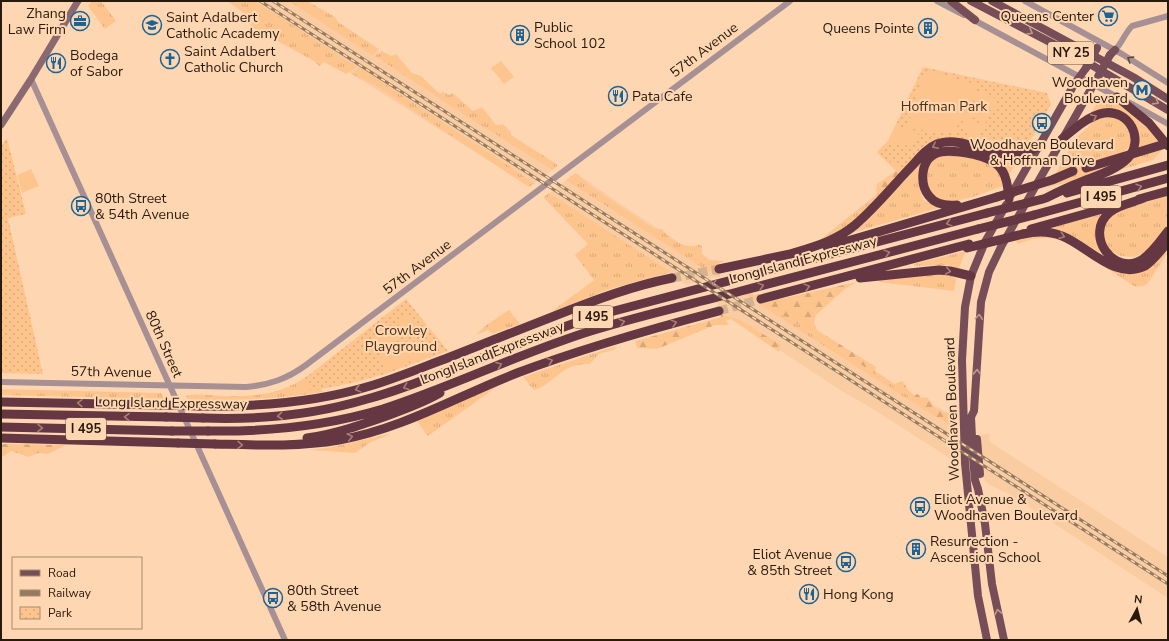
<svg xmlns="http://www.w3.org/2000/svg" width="1169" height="641" viewBox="0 0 1169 641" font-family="'Nunito Sans',sans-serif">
	<defs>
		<pattern id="grass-tufts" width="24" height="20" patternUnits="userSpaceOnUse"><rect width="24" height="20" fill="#fec48d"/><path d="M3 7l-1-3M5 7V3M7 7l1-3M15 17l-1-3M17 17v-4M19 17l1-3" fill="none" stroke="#daa878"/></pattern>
		<pattern id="forest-firs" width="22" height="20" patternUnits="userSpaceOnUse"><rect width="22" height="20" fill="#fec48d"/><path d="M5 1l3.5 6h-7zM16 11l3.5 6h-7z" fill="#daa878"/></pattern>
		<pattern id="park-dots" width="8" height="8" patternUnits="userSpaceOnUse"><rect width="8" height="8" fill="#fec48d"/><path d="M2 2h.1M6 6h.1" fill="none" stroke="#daa878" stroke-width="1.8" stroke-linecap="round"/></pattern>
	</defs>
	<rect width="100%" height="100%" fill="#fed7b2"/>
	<path fill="#f9cca1" d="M228,1H306L431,88L558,166L530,187L347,71L260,31L249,24L253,20Z
		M576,173L622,205L707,261L720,276L686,285L680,281L673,283L671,272L664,275L660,274L557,209L544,197Z
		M751,293L754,295L760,294L762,303L802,324L889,380L910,396L942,409L945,414L951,417L954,457L951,459L873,409L840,390L731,318L720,314L717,302Z
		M989,433L990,442L1168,557V598L1009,494L988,484L982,477L979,436Z"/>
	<path fill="url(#grass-tufts)" d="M92,1H101L116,21L105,29L88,6Z
		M227,1H256L357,67L346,74L324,62L319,66L314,61L250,26L254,20Z
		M289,1H307L335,17L338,22L379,49L372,55Z
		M382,51L391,56L396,54L412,73L421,76L440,94L443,92L449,95L453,93L473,111L482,107L496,125H499L503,124L511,132V135L558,165L553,169H551L460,112L375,56Z
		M360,67C418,107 477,144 534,183L529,187L376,86L352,74Z
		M1102,96L1134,113L1165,147L1153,160L1123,169L1121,167L1139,134C1133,122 1125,107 1109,108C1103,109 1096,113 1090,114Z
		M1111,115L1127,123L1131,140L1130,146L1108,167L1081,179L1048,187L1076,138L1090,125L1091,121Z
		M953,154C975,160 999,159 1003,186C985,192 945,212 931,192C929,189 928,187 927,184C926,170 925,169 933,158Z
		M992,156L1014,162L1016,157L1020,156L1008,177Z
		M920,162L921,163C916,177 918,189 925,202L928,201L939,206L938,208L848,234Z
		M576,173L593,188L654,229H662C668,238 682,247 692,246C697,246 697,244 702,246V254L710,260L724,261L718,264L720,276L719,277L703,268L566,180Z
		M880,182L879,186L882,194L848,226L816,243L876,195L877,184Z
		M549,193L671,272L613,288L551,312L594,280L575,255L588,244L544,198V197Z
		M1168,196V224L1145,252L1134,257L1121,256L1111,251L1105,242L1103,230L1109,217L1123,209Z
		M1102,214L1108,258L1078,239L1054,229L1053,227Z
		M1041,235L1065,240L1109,268L1168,246V252L1148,283C1143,287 1140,287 1134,286L1074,247L1061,240L1048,238L1032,239L1018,244L1016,242L1018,238Z
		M966,251L959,268L947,265L915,266L914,264Z
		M941,274L951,276L956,279L954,291L879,282L880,278Z
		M751,293L754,295L760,294L762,303L767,308L793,320L912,398L915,404L768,310L746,294Z
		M509,310L520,324L492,334L488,330L476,335L485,326Z
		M616,346L615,349L599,354L590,364C582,364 573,365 565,370C554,377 546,387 534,390L523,377Z
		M309,375L323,392C278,399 234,401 188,400L186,396C196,393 210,395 220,396C254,397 281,395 309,375Z
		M498,386L428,436L416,420Z
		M1,389L161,393L164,399L1,395Z
		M389,434V435L371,442L355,453L310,450L332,447Z"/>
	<path fill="url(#forest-firs)" d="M954,138L912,160L882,194C879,190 879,186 880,182L896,171L885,160L883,151Z
		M857,282L845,289L816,315L814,322L817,330L876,367L875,371L894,384L902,381L909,391L914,395L918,394L921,398L927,397L936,409L951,414L952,426L915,404L912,398L793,320L767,308L762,303Z
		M720,314L740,320L781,345L779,352L731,319L726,321L729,325H715L657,349L637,348L635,341L721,317Z
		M1,444L66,445L48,454L38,453L29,457L11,451L1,458Z"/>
	<path fill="url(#park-dots)" d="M923,67L1047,93L1051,104C1044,116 1038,131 1029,142C1015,159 974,143 955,139L905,169L882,158L877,152L888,141Z
		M7,138L26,214L8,218L43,374L1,373V146Z
		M406,299L448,351L385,374L352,383L311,391L305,378Z"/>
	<path fill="#fec48d" d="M501,61L514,77L504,84L491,68Z
		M930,71L978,85L977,90L955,131H928L907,127L922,77Z
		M980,90L998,100L992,111L974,101Z
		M974,104L991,114L985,124L967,114Z
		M966,116L984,126L978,137L960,127Z
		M896,125L919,132L913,147L888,142Z
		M31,169L39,186L22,193L17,175Z
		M407,314L419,330L413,334L402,318Z
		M401,318L412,334L407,337L396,321Z
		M395,323L403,336L384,349L375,337Z
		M428,341L433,355L411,364L405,349Z
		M404,349L409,364L386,372L381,357Z"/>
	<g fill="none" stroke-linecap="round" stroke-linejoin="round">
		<path stroke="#d3b191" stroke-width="9" stroke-dasharray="9 4.5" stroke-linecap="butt" d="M672,278L719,269
			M719,311L761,299"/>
		<path stroke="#a79094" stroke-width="6" d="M937,1L964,15
			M1025,1L1122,54L1168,83
			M972,19L1117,97L1134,105L1168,124
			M1115,50C1122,43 1125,33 1132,26L1168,16
			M31,79L285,640
			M1,382L246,387C269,385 287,379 306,365L790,1"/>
		<path stroke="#8b6971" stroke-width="7" d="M1,125L31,79L78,1"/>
		<path stroke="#774e57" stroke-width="8" d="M951,1L975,20
			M971,1L1073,54L1168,110
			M992,1L1133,77L1168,99
			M1110,55L1115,50
			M1011,195L1075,83L1086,68
			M977,439L980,474
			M987,640L978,596L965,463L962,360L965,307L971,276L985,242L1006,205
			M1004,640L992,584L985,524L978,489L975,480L973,458L971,417L974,411L981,302L989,272L1002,245L1099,75"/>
		<path stroke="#643742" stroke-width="9" d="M1117,97L1149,123L1168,146
			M1067,193L1168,165
			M1046,198C1056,193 1066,188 1076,184C1094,176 1114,172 1128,158C1145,139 1129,109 1104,113C1088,116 1074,129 1062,139
			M1144,198C1135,202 1118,205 1110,212C1083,234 1114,278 1143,259C1153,252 1161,240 1168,231
			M1139,199L1168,191
			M957,205C947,206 936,205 929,196C924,190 922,182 923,173C926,146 953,150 972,154C984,157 997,161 1003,172C1008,181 1008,190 1009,199
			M1034,215L1168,178
			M1031,229L1117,205
			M1023,234C1036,231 1050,231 1062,236C1088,246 1115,281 1145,266C1154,260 1161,250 1168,242
			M827,247L997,197
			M790,254C813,247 836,241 855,225C875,208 891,188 908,170C917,161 925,149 937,144C960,135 990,156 1014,155C1023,155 1032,150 1040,146
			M719,269L795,253
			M860,278L939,270L950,271L971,276
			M761,299L969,244
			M1,402L161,405
			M199,406C257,407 314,403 370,386C397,378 423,367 450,357C485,343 521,329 557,315C595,300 632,286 672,278
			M1,414L166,417
			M203,418C258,420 314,415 367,399C398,391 426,379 456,368C502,350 548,332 595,316L987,213
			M1,427L172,431
			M208,431C268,432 326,426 383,409C454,386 522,352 594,330C642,315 692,304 741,291C820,270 899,250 978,229
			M1,438L178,443
			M307,438C336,434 364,424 392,414C408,408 425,402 440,393
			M215,444C256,445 298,447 339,440C402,429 458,396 517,373C583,348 651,329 719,311"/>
		<g stroke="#947a60" stroke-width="3">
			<path id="rail" d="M260,1L1168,584
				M273,1L1168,576"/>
		</g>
		<use href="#rail" stroke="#fed7b2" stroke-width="1.5" stroke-dasharray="4.5" stroke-linecap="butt"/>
		<path stroke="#774e57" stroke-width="8" d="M1086,68L1097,48
			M1099,75L1110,55"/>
		<path stroke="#643742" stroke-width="9" d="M1086,168L1168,143
			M997,197L1052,180L1073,171
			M987,213L1043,199
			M978,229L1034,215
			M967,248L1023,234
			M161,405L199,406
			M166,417L203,418
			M172,431H208
			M178,443L215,444"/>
	</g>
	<defs><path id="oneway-chevron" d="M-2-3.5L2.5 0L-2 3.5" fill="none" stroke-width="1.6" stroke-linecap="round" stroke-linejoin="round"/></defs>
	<g stroke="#c19989">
		<use href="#oneway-chevron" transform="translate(1030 32) rotate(28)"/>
		<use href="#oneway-chevron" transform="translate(1156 102) rotate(32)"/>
		<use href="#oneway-chevron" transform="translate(979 317) rotate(-85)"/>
		<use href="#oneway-chevron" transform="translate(977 372) rotate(-88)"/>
		<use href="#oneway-chevron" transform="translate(998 612) rotate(-102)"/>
	</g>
	<use stroke="#5a4942" href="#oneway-chevron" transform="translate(1130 59) rotate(-148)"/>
	<g stroke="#a97f74">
		<use href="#oneway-chevron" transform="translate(1094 117) rotate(-25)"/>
		<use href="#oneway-chevron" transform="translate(935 146) rotate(154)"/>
		<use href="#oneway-chevron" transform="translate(1139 187) rotate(-16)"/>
		<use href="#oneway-chevron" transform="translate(949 223) rotate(165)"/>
		<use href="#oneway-chevron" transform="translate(1062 236) rotate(20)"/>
		<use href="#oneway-chevron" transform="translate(887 253) rotate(-15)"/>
		<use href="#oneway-chevron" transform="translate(948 271) rotate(10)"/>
		<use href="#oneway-chevron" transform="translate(715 284) rotate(165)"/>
		<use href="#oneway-chevron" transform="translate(761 286) rotate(-15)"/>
		<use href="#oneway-chevron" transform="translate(807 287) rotate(-15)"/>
		<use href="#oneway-chevron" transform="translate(622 322) rotate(-16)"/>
		<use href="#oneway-chevron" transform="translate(674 323) rotate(-15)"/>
		<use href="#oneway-chevron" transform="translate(550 361) rotate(-19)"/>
		<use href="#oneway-chevron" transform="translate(499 365) rotate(-21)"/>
		<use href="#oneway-chevron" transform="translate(406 387) rotate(160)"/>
		<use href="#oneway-chevron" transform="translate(358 389) rotate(165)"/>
		<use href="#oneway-chevron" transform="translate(80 403) rotate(-179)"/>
		<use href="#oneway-chevron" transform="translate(280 416) rotate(174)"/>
		<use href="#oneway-chevron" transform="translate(127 417) rotate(-179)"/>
		<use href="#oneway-chevron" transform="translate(40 428) rotate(1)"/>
		<use href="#oneway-chevron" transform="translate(350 437) rotate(-12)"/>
		<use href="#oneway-chevron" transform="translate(240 445) rotate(1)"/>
	</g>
	<defs>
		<g id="supermarket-ring" transform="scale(1)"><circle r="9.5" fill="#fed7b2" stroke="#1a6397" stroke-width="1.5"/><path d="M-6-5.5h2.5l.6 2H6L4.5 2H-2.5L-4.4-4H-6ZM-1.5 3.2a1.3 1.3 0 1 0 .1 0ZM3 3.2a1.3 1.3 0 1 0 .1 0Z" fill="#1a6397"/></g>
		<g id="office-ring" transform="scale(1)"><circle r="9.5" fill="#fed7b2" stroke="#1a6397" stroke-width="1.5"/><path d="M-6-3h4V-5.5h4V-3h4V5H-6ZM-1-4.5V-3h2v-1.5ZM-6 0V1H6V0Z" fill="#1a6397"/></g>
		<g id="school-ring" transform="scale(1)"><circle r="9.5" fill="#fed7b2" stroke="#1a6397" stroke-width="1.5"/><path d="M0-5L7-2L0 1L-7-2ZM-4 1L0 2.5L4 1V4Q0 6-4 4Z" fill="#1a6397"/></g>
		<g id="building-ring" transform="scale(1)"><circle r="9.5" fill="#fed7b2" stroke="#1a6397" stroke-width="1.5"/><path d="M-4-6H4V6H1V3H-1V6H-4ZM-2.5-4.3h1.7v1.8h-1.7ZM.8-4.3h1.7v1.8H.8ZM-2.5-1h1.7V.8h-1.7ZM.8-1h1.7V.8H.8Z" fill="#1a6397"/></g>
		<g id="church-ring" transform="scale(1)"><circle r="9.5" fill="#fed7b2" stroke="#1a6397" stroke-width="1.5"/><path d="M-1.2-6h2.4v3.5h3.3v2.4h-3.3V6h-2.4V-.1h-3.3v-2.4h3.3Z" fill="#1a6397"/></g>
		<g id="restaurant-ring" transform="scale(1)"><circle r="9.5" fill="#fed7b2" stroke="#1a6397" stroke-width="1.5"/><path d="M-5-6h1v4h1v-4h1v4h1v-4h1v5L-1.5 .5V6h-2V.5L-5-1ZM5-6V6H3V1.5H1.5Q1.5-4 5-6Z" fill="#1a6397"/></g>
		<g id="metro-ring" transform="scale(1)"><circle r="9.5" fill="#fed7b2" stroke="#1a6397" stroke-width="1.5"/><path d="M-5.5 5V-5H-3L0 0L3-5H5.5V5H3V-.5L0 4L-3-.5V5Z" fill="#1a6397"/></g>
		<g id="bus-ring" transform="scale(1)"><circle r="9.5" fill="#fed7b2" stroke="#1a6397" stroke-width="1.5"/><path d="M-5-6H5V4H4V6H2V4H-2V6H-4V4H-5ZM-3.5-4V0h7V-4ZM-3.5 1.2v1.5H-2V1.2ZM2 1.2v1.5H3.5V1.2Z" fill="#1a6397"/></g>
	</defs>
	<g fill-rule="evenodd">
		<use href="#supermarket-ring" x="1108" y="16"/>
		<use href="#office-ring" x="80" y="21"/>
		<use href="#school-ring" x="152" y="25"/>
		<use href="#building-ring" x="928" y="28"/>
		<use href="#building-ring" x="520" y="35"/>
		<use href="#church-ring" x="170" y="59"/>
		<use href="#restaurant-ring" x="56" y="63"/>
		<use href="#metro-ring" x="1142" y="90"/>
		<use href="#restaurant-ring" x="618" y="96"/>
		<use href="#bus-ring" x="1042" y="123"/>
		<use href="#bus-ring" x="81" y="206"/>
		<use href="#bus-ring" x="920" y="507"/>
		<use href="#building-ring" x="916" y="549"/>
		<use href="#bus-ring" x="846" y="562"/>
		<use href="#restaurant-ring" x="809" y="594"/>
		<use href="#bus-ring" x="273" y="598"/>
	</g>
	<g text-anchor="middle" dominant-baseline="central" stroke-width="4" stroke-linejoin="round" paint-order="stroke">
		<g fill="#fed7b2" stroke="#68523d" stroke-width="1">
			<rect x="1048" y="42" width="46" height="22" rx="3"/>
			<rect x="1081" y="186" width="40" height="22" rx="3"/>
			<rect x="573" y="306" width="40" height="22" rx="3"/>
			<rect x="66" y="418" width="40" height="22" rx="3"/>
		</g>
		<g font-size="13" font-weight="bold" fill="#27190b">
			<text x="1071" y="53">NY 25</text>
			<text x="1101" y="197">I 495</text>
			<text x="593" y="317">I 495</text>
			<text x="86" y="429">I 495</text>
		</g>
		<g font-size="14" fill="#27190b" stroke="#fed7b2" text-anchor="start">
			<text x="66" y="13" text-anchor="end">Zhang<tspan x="66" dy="16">Law Firm</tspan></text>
			<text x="1094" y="16" text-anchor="end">Queens Center</text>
			<text x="166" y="17">Saint Adalbert<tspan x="166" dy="16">Catholic Academy</tspan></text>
			<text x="534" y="27">Public<tspan x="534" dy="16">School 102</tspan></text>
			<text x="914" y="28" text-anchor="end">Queens Pointe</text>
			<text x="184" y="51">Saint Adalbert<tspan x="184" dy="16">Catholic Church</tspan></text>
			<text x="70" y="55">Bodega<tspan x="70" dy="16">of Sabor</tspan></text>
			<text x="1128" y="82" text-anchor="end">Woodhaven<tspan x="1128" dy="16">Boulevard</tspan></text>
			<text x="632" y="96">Pata Cafe</text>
			<text x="1042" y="144" text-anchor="middle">Woodhaven Boulevard<tspan x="1042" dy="16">&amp; Hoffman Drive</tspan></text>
			<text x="95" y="198">80th Street<tspan x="95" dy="16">&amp; 54th Avenue</tspan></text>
			<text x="934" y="499">Eliot Avenue &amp;<tspan x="934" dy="16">Woodhaven Boulevard</tspan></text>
			<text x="930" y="541">Resurrection -<tspan x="930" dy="16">Ascension School</tspan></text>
			<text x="832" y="554" text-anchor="end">Eliot Avenue<tspan x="832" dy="16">&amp; 85th Street</tspan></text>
			<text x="287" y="590">80th Street<tspan x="287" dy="16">&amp; 58th Avenue</tspan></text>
			<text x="823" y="594">Hong Kong</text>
		</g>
		<g font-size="14" fill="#27190b" stroke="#fed7b2">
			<text transform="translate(704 50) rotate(-37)">57th Avenue</text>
			<text transform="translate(803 260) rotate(-15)">Long Island Expressway</text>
			<text transform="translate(417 267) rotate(-37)">57th Avenue</text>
			<text transform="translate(164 344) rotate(66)">80th Street</text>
			<text transform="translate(492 353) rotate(-21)">Long Island Expressway</text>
			<text transform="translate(111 372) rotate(1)">57th Avenue</text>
			<text transform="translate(171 403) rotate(1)">Long Island Expressway</text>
			<text transform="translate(952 409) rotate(-92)">Woodhaven Boulevard</text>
		</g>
		<g font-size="14" fill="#4a2f13" stroke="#fed7b2">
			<text x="944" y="106">Hoffman Park</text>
			<text x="401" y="330">Crowley<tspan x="401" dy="16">Playground</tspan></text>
		</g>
	</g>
	<rect width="1169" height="641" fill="none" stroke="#27190b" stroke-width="4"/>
	<rect x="12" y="557" width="130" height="72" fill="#fed7b2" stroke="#a88b6f"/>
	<rect x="20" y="570" width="20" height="6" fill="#774e57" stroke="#a88b6f"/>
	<text x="48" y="577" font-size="12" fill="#27190b">Road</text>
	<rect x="20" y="590" width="20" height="6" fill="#947a60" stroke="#a88b6f"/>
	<text x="48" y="597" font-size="12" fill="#27190b">Railway</text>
	<rect x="20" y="607" width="20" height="12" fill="url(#park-dots)" stroke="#a88b6f"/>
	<text x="48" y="617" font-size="12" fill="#27190b">Park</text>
	<g transform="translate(1137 609) rotate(7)" stroke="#fed7b2" stroke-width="3" paint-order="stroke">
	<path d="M0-3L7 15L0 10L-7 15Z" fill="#27190b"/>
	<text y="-6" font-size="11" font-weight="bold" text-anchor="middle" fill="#27190b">N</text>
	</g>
</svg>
